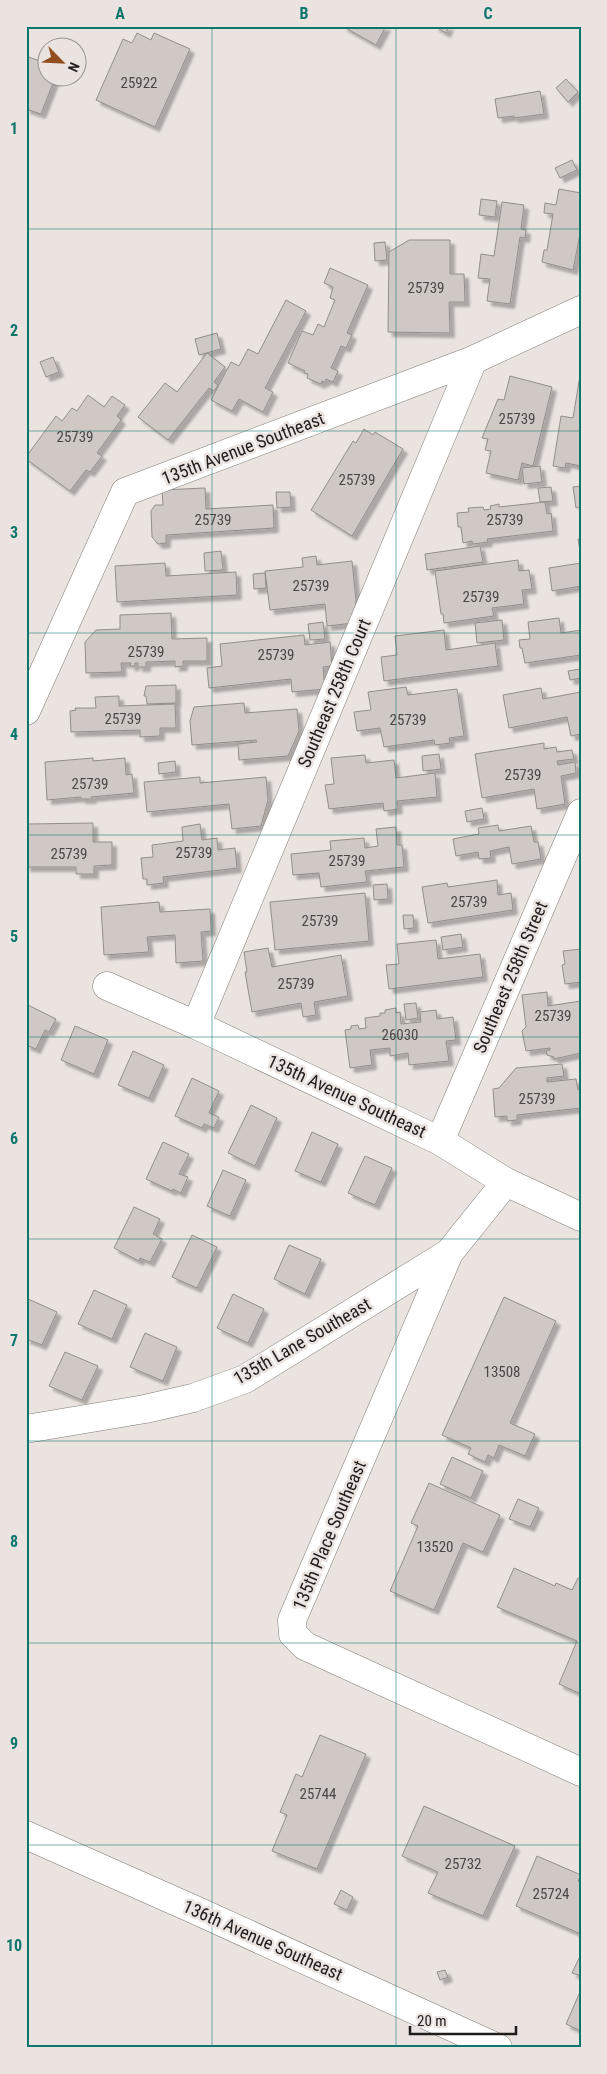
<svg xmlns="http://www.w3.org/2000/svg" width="607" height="2074" viewBox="0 0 607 2074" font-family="'Roboto Condensed',sans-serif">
	<defs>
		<filter id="shadow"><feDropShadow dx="4.5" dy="4.5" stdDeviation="1" flood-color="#0004"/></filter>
	</defs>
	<rect width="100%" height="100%" fill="#eae3df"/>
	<path fill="#cfc8c4" stroke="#948e8a" filter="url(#shadow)" d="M342,26H386L376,45Z
		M434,26H449L446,33Z
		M137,33L151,40L154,33L190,49L155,127L96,100L123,39L132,43Z
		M26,56L48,64V78H55L41,114L26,109Z
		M566,79L578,92L568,102L556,88Z
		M540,91L544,114L514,118V116L498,118L495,99Z
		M572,160L577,170L560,178L555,168Z
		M559,189L581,193V229L573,270L542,262L544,250H547L553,214L544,213L545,203L556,205Z
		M481,199L497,201L495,217L479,215Z
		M502,202L524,205L521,229L526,230L525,238L520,237L510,304L487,301L490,279L478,278L481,254L494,256Z
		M409,240H450V274H464L465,302H449L450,333L388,332L389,252Z
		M385,242L387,260L375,261L374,243Z
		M330,268L368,285L347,333L352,335L346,348L341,346L331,368L338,371L333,382L326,379L325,382L322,381L321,384L307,378L308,374L304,373L305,371L288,363L302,331L313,335L318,324L324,327L335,300L330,298L333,287L324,283Z
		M286,300L306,311L265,388L273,392L263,412L239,399L232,411L211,400L231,362L239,366L248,349L258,354Z
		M217,333L221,349L199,355L195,339Z
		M207,353L225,367L214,382L218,385L214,391L209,388L168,440L138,417L165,383L177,392Z
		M53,357L59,372L46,377L40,362Z
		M581,369V466L566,463L565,468L553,466L561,416L573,418Z
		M510,376L552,387L533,466L522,463L518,480L486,473L491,451L485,450L488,439L482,438L498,399L504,400Z
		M88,395L104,407L112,396L125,405L117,416L121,420L97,453L102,456L90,472L86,470L70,491L26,459V457L56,416L62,421L72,408L77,411Z
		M364,429L373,435L375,432L403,449L352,536L311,510L353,441L356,443Z
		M540,466L542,482L524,484L522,468Z
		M581,486V507L576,508L573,487Z
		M551,487L553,501L540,502L538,488Z
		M205,488L206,509L273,505L274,528L166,535V543L158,544L152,537L151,511L155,505H163L162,490Z
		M276,492H290L291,507L277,508Z
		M545,502L547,514L551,513L553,531L487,539L488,542L473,544L472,541L463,543L461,527H458L457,513L469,512L468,508L483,507L484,510L491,509L490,506L499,504V507Z
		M578,539H581V556Z
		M480,546L483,562L427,570L425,554Z
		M221,551L223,570L205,571L204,553Z
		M316,556L317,565L352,561L356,601L354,623L327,626L325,604L270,610L265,571L303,567L302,558Z
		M518,560L519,571L529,570L532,589L522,590L524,604L492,608L494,616L444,623L443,614H441L435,571Z
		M165,563L166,576L236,572L237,595L117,602L115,566Z
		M581,563V586L552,591L549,568Z
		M265,573L266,588L254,589L253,574Z
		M171,613L172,639L207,638V661H183V666L175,667V661L146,662V667H138V663H135V666H130L131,663H121L122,672L86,673L85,642L96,630L120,629V615Z
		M559,618L561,633L581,630V655L525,663L522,648H520L519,640L530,639L528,622Z
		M502,620L504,640L477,643L475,623Z
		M323,622L325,639L310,640L308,624Z
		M444,630L446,650L495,643L498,666L384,681L381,657L397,655L395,636Z
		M304,635L305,645L330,642L332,666L323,667L325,689L292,692L291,679L209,688L207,668L222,666L220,644Z
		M580,669L581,678L570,680L568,671Z
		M176,685V703L147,704L146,696H144L146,686Z
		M406,687L408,695L457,689L464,736L449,738L450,743L435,745L434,740L384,747L380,728L357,731L354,712L371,710L368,692Z
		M541,688L543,699L581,692V734L571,736L567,717L509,728L503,695Z
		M119,696V706L175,704L176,728H160V736L140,737V730L71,732L70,711L76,710L75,708H96L95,697Z
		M244,703L245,713L297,709L299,731L288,756L239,760L238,744L257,742L256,740L192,745L190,721L194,707Z
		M544,743V749L556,747L557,752L572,750L574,759L557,761L558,765L575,762L576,773L561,776L565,804L537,809L534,789L482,798L475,754Z
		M439,754L441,769L423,771L422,756Z
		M365,755L366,763L394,760L396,778L435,773L437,797L397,801L398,809L384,811L383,803L329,809L325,785L334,784L331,758Z
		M93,758V761L125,758L126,775L132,774L134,793L91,797L92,799H81V797L47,800L45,762Z
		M175,761L176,772L159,774L158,763Z
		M200,777V783L266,777L268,800L261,826L232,829L229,804L147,812L144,782Z
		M482,808L484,819L467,822L465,811Z
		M93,823V842H112V865L94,866V874H76V867H26L27,824Z
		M200,824L202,840L217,838L218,850L235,848L237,868L163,877L164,883L147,885V879H143L141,858L153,857L152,845L183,841L182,827Z
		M498,825L499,831L531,826L534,842H538L541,859L512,864L509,847L490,851L491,858L479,859L478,852L456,856L453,839L479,834L478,828Z
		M396,827L397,845H402L404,867L365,871L367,882L321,887L319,873L293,875L291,854L331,850L330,841L364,838L365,848L378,846L376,829Z
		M497,880L498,895L511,893L513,910L428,923L422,887L447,883L448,887Z
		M387,884L388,899L374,900L373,885Z
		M365,893L369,941L275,950L270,902Z
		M159,902L160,912L210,909L211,931L201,932L203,961L176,963L175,935L147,937L149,952L104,955L101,907Z
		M403,915H413L414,928L404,929Z
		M461,934L463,947L443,950L441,937Z
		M436,940L438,959L480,954L483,977L389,989L386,965L399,964L397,944Z
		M268,948L272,967L341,955L348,996L314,1002L316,1015L303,1017L301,1003L252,1012L245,972H247L244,952Z
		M581,949V982L565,984L562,965L565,964L563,951Z
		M547,992L548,1006L581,1001V1053L554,1059V1057L547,1055L546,1051L550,1050V1048L526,1051L522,1031L526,1027L522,995Z
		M416,1003L418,1018L406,1020L404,1004Z
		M26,1004L56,1019L49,1032L45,1030L36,1049L26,1045Z
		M396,1008V1013L400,1012L401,1024L421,1022L420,1012L436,1010L437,1019L453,1017L456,1040L446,1041L449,1061L409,1065L408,1053L390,1056V1048L370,1050L372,1065L350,1068L345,1030L351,1029V1026L358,1025L359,1029L366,1028L365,1018L380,1016V1013H385V1010Z
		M75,1026L108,1040L94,1074L61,1060Z
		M133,1051L164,1065L149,1098L118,1085Z
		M562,1064L564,1076L547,1078V1082L576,1079L578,1090L581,1089V1108L517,1115V1120L507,1121V1116L495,1117L493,1089L499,1088L516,1068Z
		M192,1078L219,1091L209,1113L219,1117L214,1128L204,1124L202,1128L175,1116Z
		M251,1105L277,1118L255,1166L228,1153Z
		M312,1132L338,1144L321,1182L295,1171Z
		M163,1142L189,1154L179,1174L188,1177L181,1193L173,1189L172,1191L146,1179Z
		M365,1156L392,1168L375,1205L348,1193Z
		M223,1170L246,1180L230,1216L207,1206Z
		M134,1207L160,1219L153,1234L162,1239L150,1262L140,1258L139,1261L114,1248Z
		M192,1235L217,1247L197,1288L172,1277Z
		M289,1245L321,1259L305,1294L274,1279Z
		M94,1290L127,1305L112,1339L78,1324Z
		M233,1294L264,1309L248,1343L217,1328Z
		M504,1297L556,1321L510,1423L535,1434L525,1456L499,1445L494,1458L488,1455L485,1462L468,1454L471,1448L442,1435Z
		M26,1298L57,1312L42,1345L26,1339Z
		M145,1333L177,1347L163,1381L130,1367Z
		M65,1352L98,1366L82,1400L49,1386Z
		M452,1457L483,1471L471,1498L440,1484Z
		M429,1483L500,1515L483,1552L463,1543L434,1610L390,1591L418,1526L411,1523Z
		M518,1499L539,1508L530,1527L509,1519Z
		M514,1568L555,1586L556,1583L572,1590L578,1578L581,1579V1694L559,1684L577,1641L497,1607Z
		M320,1735L366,1754L317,1869L272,1851L287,1815L280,1812L296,1774L302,1777Z
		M424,1806L515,1846L483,1916L428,1893L438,1872L402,1856Z
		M537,1856L581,1875L578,1881L581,1882V1934L516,1906Z
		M341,1890L353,1897L347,1910L334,1904Z
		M581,1954V1976L572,1973Z
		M445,1970L448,1977L440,1980L437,1972Z
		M579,1994L581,1995V2031L566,2024Z"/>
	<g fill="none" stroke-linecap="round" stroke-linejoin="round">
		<g stroke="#827c78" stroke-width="29">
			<path id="minor" d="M26,711L125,492L473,360L581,310
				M107,986L196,1025L440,1141L506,1182L581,1217
				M196,1025L473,360
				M440,1141L581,813
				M449,1253L292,1620L293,1634L305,1646L581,1772
				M26,1429L145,1409L193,1398L245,1379L449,1253L506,1182
				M26,1835L193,1909L498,2048"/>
		</g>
		<use href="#minor" stroke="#fff" stroke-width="28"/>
	</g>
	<path fill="none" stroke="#0f766e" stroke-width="1" stroke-opacity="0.55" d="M212,26V2048M396,26V2048M26,229H581M26,431H581M26,633H581M26,835H581M26,1037H581M26,1239H581M26,1441H581M26,1643H581M26,1845H581"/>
	<g text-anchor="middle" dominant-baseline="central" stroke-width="5" stroke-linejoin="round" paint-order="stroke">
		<g font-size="15" fill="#4b4745">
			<text x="139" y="83">25922</text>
			<text x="426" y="288">25739</text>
			<text x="517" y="419">25739</text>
			<text x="75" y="437">25739</text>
			<text x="357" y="480">25739</text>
			<text x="213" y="520">25739</text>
			<text x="505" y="520">25739</text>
			<text x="311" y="586">25739</text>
			<text x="481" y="597">25739</text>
			<text x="146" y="652">25739</text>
			<text x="276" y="655">25739</text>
			<text x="123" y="719">25739</text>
			<text x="408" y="720">25739</text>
			<text x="523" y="775">25739</text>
			<text x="90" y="784">25739</text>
			<text x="194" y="853">25739</text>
			<text x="69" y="854">25739</text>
			<text x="347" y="861">25739</text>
			<text x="469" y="902">25739</text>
			<text x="320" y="921">25739</text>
			<text x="296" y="984">25739</text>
			<text x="553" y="1016">25739</text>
			<text x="400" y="1035">26030</text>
			<text x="537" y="1099">25739</text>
			<text x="502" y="1372">13508</text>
			<text x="435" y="1547">13520</text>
			<text x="318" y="1794">25744</text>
			<text x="463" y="1864">25732</text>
			<text x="551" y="1894">25724</text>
		</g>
		<g font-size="18" fill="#1f1c1b" stroke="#eae3df">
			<text transform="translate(243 448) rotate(-21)">135th Avenue Southeast</text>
			<text transform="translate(334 693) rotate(-67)">Southeast 258th Court</text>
			<text transform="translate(510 977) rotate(-67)">Southeast 258th Street</text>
			<text transform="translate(347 1096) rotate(25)">135th Avenue Southeast</text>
			<text transform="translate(302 1341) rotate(-30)">135th Lane Southeast</text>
			<text transform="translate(329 1535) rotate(-67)">135th Place Southeast</text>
			<text transform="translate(263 1940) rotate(24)">136th Avenue Southeast</text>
		</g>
	</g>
	<rect width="607" height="2074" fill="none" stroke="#eae3df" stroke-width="55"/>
	<g transform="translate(62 62) rotate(114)"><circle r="24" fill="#eae3df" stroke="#999391"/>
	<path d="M0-4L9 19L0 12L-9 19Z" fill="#924d21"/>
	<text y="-8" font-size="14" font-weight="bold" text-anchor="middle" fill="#1f1c1b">N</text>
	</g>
	<path d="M410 2026v8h106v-8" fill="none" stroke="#1f1c1b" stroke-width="2.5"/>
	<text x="417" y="2026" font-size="15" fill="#1f1c1b" stroke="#eae3df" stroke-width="4" paint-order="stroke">20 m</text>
	<rect x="28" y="28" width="552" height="2018" fill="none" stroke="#0f766e" stroke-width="2"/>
	<g font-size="16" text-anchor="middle" font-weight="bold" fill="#0f766e">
		<text x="120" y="19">A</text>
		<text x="304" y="19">B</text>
		<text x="488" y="19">C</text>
		<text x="14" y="134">1</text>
		<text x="14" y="336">2</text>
		<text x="14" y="538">3</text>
		<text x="14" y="740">4</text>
		<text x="14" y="942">5</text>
		<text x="14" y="1144">6</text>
		<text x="14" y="1346">7</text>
		<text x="14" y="1547">8</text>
		<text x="14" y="1749">9</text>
		<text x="14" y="1951">10</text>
	</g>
</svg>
